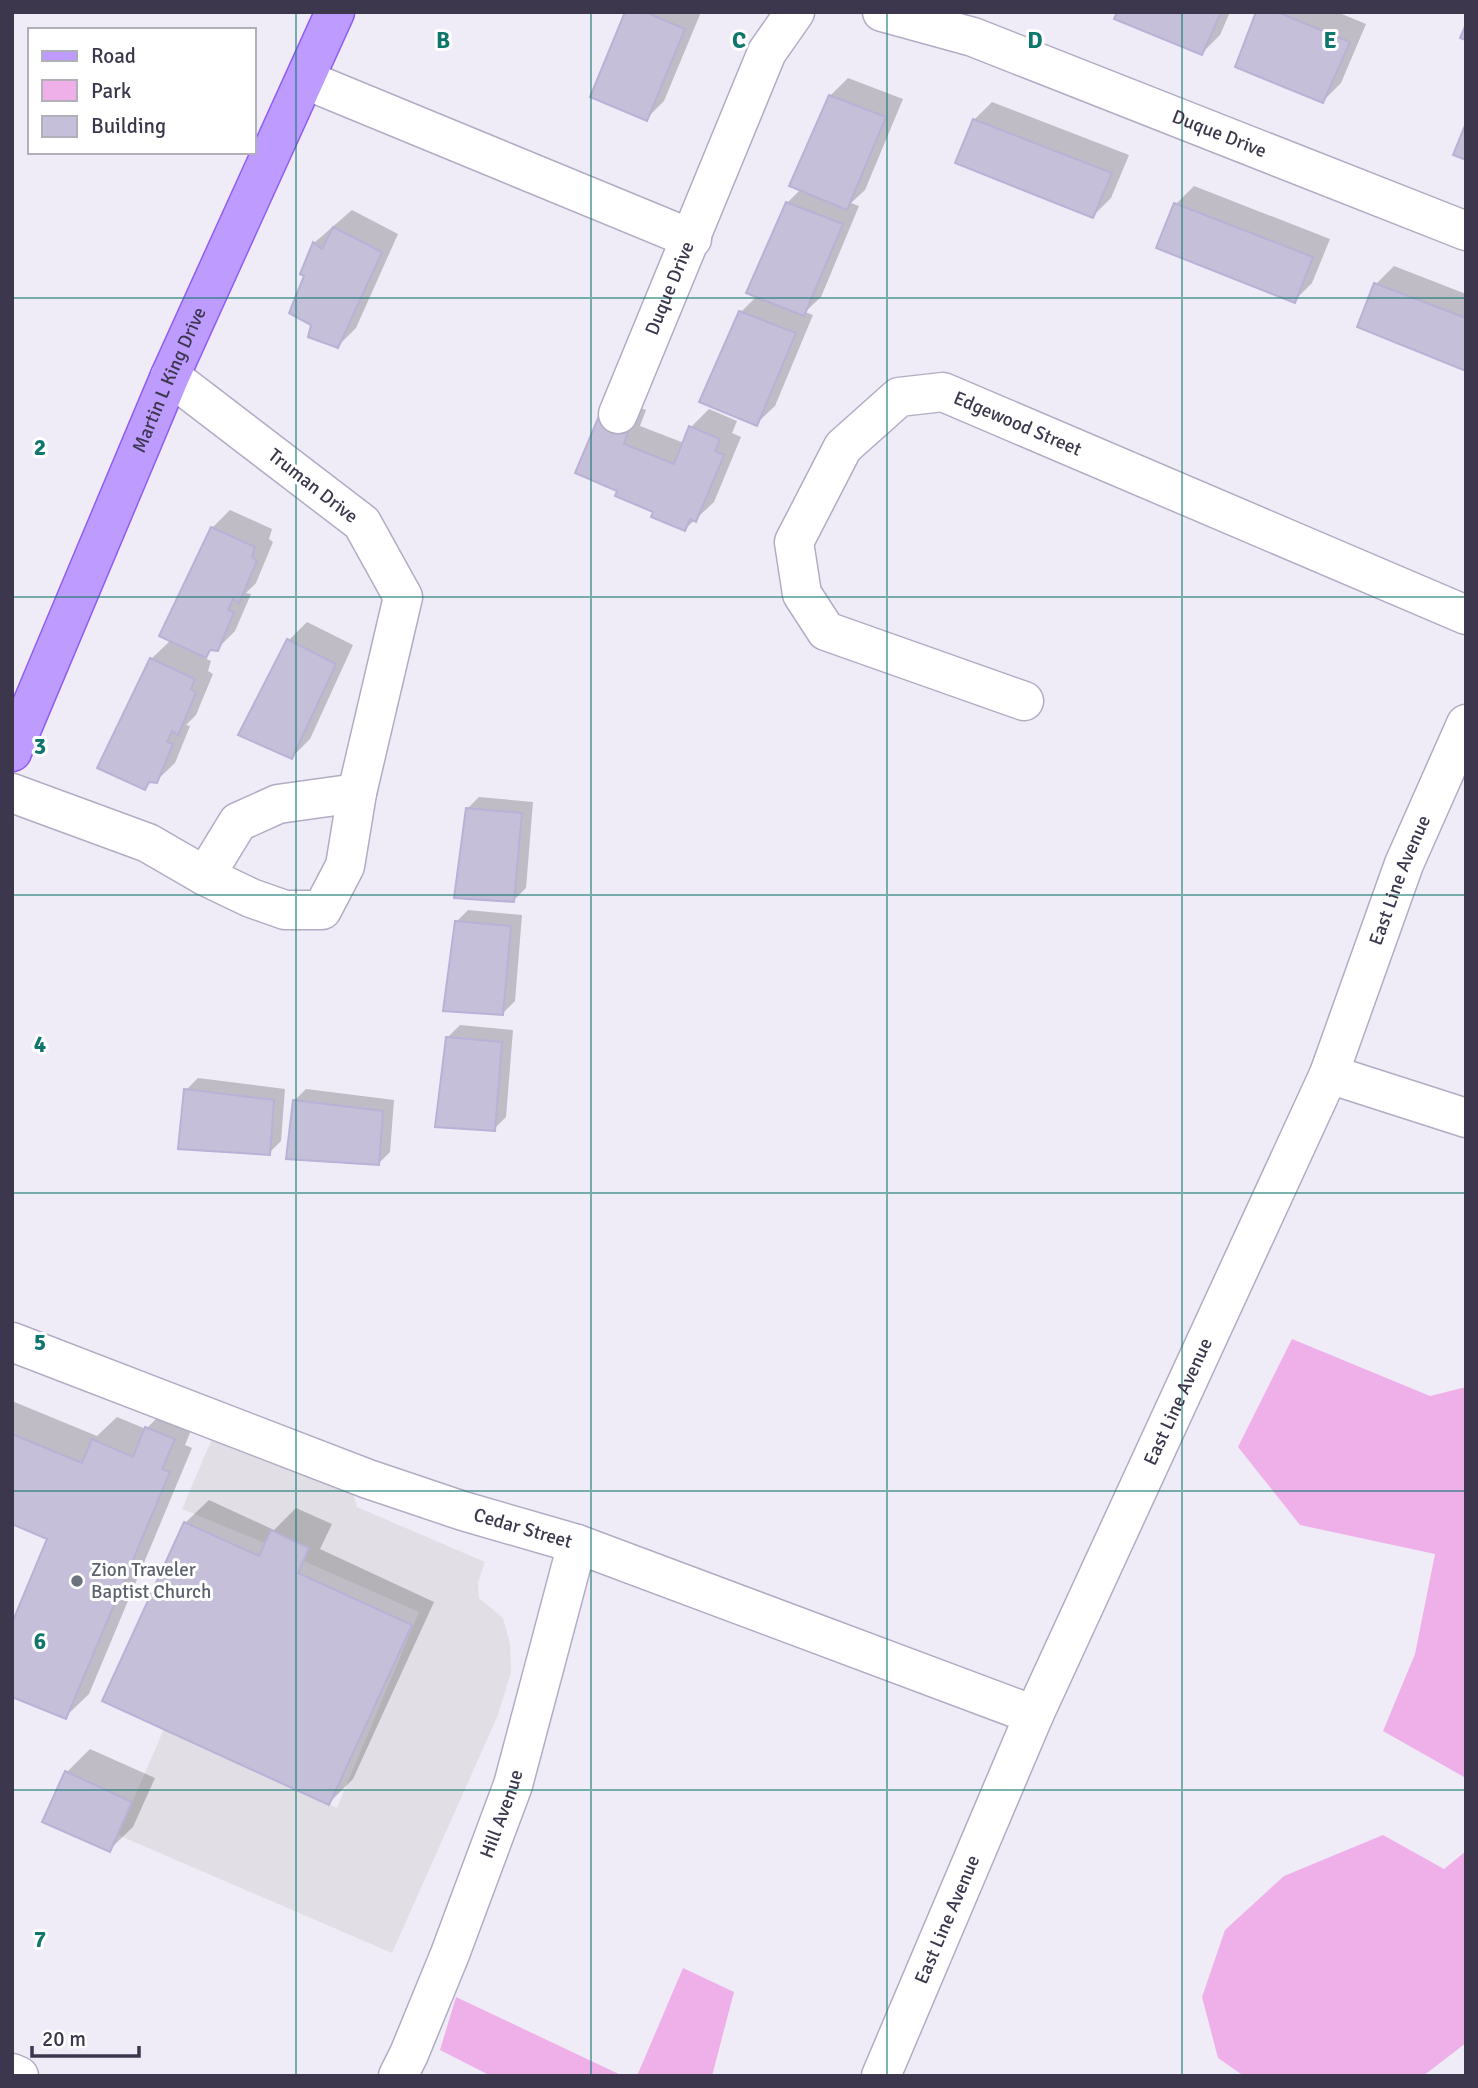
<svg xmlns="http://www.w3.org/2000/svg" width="1478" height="2088" viewBox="0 0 1478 2088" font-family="Signika,sans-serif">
	<rect width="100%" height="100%" fill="#efebf7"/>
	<path fill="#efb0ea" d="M1292,1339L1430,1396L1466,1387V1782L1464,1777L1383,1731L1415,1654L1435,1554L1300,1525L1238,1447Z
		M1383,1835L1444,1869L1466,1851V2043L1423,2076H1244L1218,2058L1202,1997L1225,1930L1284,1876Z
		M683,1968L734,1992L712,2076H637Z
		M456,1997L623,2076H491L440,2050Z"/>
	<path fill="#e1dfe5" d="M214,1434L351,1486L357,1507L485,1562L478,1582L479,1598L503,1618L510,1644L511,1672L498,1715L392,1953L118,1835L164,1729L337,1808L419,1612L304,1561L309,1548L271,1531L265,1543L182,1509Z"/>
	<path fill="#0003" d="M627,12H701L664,101L646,119Z
		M1119,12H1230L1220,35L1202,53Z
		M1258,12H1337L1366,24L1341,83L1323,101Z
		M848,78L903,99L865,190L851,203L859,206L821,297L805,312L813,315L775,406L757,423L741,312L757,296L787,203L801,189L830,96Z
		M992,102L1129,155L1111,198L1093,216L974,120Z
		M1194,186L1330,239L1312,283L1294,301L1176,204Z
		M352,210L398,234L356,328L338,346L313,325L306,276L314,243Z
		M1394,266L1466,294V369L1376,284Z
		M618,399L646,410L640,426L684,443L691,427L709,409L737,421L732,433L741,437L714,502L685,529L655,511L617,495Z
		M230,510L272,529L269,539L273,542L256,583L246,593L251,594L235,631L217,649L213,648L204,658L211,661L208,671L213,674L196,715L186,725L190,726L175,763L156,781L152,780L145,788L151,659L171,640L161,635L212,528Z
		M307,622L353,645L310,739L292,757L289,640Z
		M479,797L533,802L526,888L514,900L467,809Z
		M468,910L522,915L515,1001L503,1013L456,922Z
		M460,1025L513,1030L506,1117L494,1129L448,1037Z
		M198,1078L285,1089L281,1141L269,1153L186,1090Z
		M306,1089L394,1100L390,1152L378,1164L294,1101Z
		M12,1401L97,1436L117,1417L146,1429L170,1405L197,1416L185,1445L192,1448L89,1694L65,1717L50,1538L12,1522Z
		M209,1500L274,1530L296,1508L332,1524L320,1549L434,1602L353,1779L329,1803L185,1523Z
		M90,1749L155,1778L133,1827L109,1850L67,1772Z"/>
	<path fill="#c5bfda" stroke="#bab1d6" stroke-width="2" d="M625,12H645L685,29L647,121L590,97Z
		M1117,12H1221L1202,55L1114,19Z
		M1256,12H1277L1350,42L1323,103L1235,67Z
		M1466,24V40L1460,38Z
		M829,95L886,117L847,210L789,186Z
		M973,119L1112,173L1093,218L955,163Z
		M1466,123V160L1453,155Z
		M786,202L843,224L804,316L746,293Z
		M1174,203L1313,257L1295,303L1156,248Z
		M333,227L382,252L338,348L308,337L311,325L289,313L304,276L300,274L313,242L322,249Z
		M1374,283L1466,318V371L1357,327Z
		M739,311L796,333L757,426L699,402Z
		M599,416L629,428L624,444L674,464L689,426L720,439L715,451L724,455L696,522L690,519L685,531L651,517L653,512L615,496L617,491L575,473Z
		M211,527L255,547L252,557L257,561L239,603L233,599L228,610L234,612L218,651L210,650L206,658L159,636Z
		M287,639L336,664L292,759L238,735Z
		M150,658L195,679L191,689L196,693L178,735L172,731L167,742L173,744L157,783L149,782L145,790L97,768Z
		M466,808L522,813L514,902L454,898Z
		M455,921L511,926L503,1015L443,1011Z
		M446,1037L502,1042L495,1131L435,1127Z
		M184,1089L274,1100L270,1155L178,1149Z
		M293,1100L383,1111L379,1165L286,1159Z
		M145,1427L175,1439L162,1469L170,1472L66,1719L12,1697V1623L47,1539L12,1524V1434L82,1463L92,1439L133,1457Z
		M184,1522L259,1556L271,1530L309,1548L298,1573L412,1625L329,1805L102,1701Z
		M65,1771L132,1802L110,1852L42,1822Z"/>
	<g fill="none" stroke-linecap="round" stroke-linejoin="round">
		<g stroke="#b2acc4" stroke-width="41">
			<g id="minor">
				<path id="s1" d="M882,12L973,37L1466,231"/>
				<path d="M306,80L692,239"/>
				<path id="s2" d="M618,414L767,52L795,12"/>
				<path id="s3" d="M1024,701L826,631L802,594L794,542L843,447L899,397L943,392L1466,615"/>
				<path d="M12,793L148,843L205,876L251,898L285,910H322L345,866L357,793L403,597L362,523L170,376"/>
				<path d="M205,876L238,822L278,804L357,793"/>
				<path d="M1329,1074L1466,1118"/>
				<path id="s4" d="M12,1342L368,1479L463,1511L577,1544L1034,1715"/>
				<path d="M12,2073L19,2076"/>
				<path id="s5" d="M398,2076L409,2054L450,1954L513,1785L577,1544"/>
				<path id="s6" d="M881,2076L1034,1715L1329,1074L1404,864L1466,724"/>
			</g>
		</g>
		<g stroke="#8f5ef2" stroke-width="41">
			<g id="major">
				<path id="s7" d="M12,752L170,376L335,12"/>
			</g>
		</g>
		<use href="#minor" stroke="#fff" stroke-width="38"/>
		<use href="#major" stroke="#be9cff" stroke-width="38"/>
	</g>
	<path fill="none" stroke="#0f766e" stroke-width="2" stroke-opacity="0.55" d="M296,12V2076M591,12V2076M887,12V2076M1182,12V2076M12,298H1466M12,597H1466M12,895H1466M12,1193H1466M12,1491H1466M12,1790H1466"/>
	<circle fill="#6b7280" stroke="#fff" stroke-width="2.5" cx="77" cy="1581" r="7"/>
	<g text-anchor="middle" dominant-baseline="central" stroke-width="6" stroke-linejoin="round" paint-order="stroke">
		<g font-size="19" fill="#3c374d" stroke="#fff">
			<text stroke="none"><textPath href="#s1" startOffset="359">Duque Drive</textPath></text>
			<text stroke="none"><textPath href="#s2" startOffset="136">Duque Drive</textPath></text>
			<text stroke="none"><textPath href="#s7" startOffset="404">Martin L King Drive</textPath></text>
			<text stroke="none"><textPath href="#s3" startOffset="614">Edgewood Street</textPath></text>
			<text transform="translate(313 486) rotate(38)">Truman Drive</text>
			<text stroke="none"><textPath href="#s6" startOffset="1304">East Line Avenue</textPath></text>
			<text stroke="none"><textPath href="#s6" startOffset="737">East Line Avenue</textPath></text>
			<text stroke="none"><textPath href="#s4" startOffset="544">Cedar Street</textPath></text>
			<text stroke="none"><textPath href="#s5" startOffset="282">Hill Avenue</textPath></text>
			<text stroke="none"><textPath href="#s6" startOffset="170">East Line Avenue</textPath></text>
		</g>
		<g font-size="19" fill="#5b616d" stroke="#fff" text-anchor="start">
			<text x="91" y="1570">Zion Traveler<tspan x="91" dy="22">Baptist Church</tspan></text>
		</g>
	</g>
	<g font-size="23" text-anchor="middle" font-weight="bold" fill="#0f766e" stroke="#fff" stroke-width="6" stroke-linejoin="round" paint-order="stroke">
		<text x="443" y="48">B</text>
		<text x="739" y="48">C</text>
		<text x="1035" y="48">D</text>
		<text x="1330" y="48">E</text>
		<text x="40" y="455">2</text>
		<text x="40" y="754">3</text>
		<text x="40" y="1052">4</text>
		<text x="40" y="1350">5</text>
		<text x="40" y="1649">6</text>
		<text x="40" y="1947">7</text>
	</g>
	<rect width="1478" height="2088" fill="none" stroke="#3c374d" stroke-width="28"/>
	<rect x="28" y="28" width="228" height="126" fill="#ffffff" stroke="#b1afb8" stroke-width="2"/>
	<rect x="42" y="51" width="35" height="10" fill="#be9cff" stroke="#b1afb8" stroke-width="2"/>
	<text x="91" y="63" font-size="21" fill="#3c374d">Road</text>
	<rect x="42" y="80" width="35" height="21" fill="#efb0ea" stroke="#b1afb8" stroke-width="2"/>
	<text x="91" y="98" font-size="21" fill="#3c374d">Park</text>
	<rect x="42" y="116" width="35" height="21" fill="#c5bfda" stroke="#b1afb8" stroke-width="2"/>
	<text x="91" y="133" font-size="21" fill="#3c374d">Building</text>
	<path d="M32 2046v10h107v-10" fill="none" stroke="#3c374d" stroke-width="3.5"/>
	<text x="42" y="2046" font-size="21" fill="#3c374d" stroke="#ffffff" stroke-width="5" paint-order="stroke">20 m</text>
</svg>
